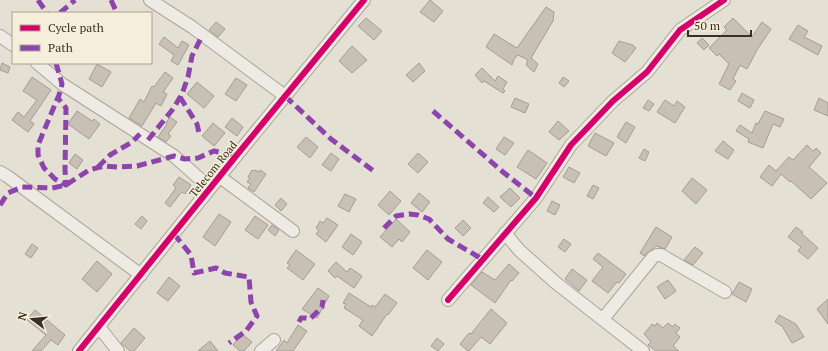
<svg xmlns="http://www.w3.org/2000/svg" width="828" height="351" viewBox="0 0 828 351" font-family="'PT Serif',serif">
	<rect width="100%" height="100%" fill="#e4e0d3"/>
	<path fill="#c8c0b4" stroke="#a59d92" d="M430,0L443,11L434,22L420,12Z
		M546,7L554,12L553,21L531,58L538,64L534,72L526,65L528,60L518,55L514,59L512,65L486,47L494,34L517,48Z
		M366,18L382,31L374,40L358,26Z
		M733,18L752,37L762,22L771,29L757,50L747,69L740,65L733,79L736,81L730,90L719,84L729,64L719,54L717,56L709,48L727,30L724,27Z
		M216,22L225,29L218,37L209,30Z
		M798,25L808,31L804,37L822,46L818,55L789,39Z
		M164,37L178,48L182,41L189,45L178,65L171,61L174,55L159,44Z
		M702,38L709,45L704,50L697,43Z
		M619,41L633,45L636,48L625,62L612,53Z
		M352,46L367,60L352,73L339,61Z
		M2,63L10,67L8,73L0,70Z
		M419,63L425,71L413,82L406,75Z
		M97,64L111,72L102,87L89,79Z
		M482,68L495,81L498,76L507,82L503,89L505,91L503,93L484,81L482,83L475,75Z
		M165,72L173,78L163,92L167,94L161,106L156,103L142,126L129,118L140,99L144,102L152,86L154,87Z
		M32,77L51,90L30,121L34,124L28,132L12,120L18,112L24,117L37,100L23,91Z
		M563,77L569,81L564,87L559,83Z
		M236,78L247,85L236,101L225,94Z
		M197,82L214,96L204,108L187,94Z
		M742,93L754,100L750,108L738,101Z
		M515,98L529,104L525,113L511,107Z
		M819,98L828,103V116L814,110Z
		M648,100L654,104L649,111L643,108Z
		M665,100L674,106L677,101L685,107L675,123L657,112Z
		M77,111L92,121L94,119L100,124L89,139L68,124Z
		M765,111L784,119L780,127L773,124L763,148L748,142L749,139L736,131L740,125L752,133L756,123L758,124Z
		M170,117L177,122L168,134L171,136L166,142L158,137L167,124L166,123Z
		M232,118L243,127L237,136L225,127Z
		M558,121L569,131L559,140L549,132Z
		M626,122L635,127L626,143L617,137Z
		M213,123L225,133L214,146L202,136Z
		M595,133L614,143L606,156L588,146Z
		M306,137L318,147L310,158L297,147Z
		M504,137L514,143L505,155L496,149Z
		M723,141L734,150L728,159L715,151Z
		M807,145L813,151L816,148L821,153L809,167L827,183L811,199L791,181L790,182L781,174L772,186L760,177L769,165L776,171L789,157L793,160Z
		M644,149L649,152L645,161L639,158Z
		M528,150L547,163L536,179L517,167Z
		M331,153L339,159L331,171L322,165Z
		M418,153L428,162L418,173L408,164Z
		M75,154L83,160L77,169L69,163Z
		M569,167L580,173L574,183L563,177Z
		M252,170L254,171L255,170L259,172L260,170L266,174L254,192L248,188L251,184L247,182L250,178L248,177Z
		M179,177L191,185L185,194L182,192L180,194L170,207L165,203L176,188L173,185Z
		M692,178L707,190L696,204L682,191Z
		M593,185L599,188L593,199L587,196Z
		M510,188L520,198L511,207L500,197Z
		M390,191L401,201L389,215L378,205Z
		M419,193L430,202L422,212L411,203Z
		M345,194L356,199L349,212L338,206Z
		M488,197L499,207L494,212L483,203Z
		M281,198L287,204L281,211L275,205Z
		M552,201L560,205L555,215L547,211Z
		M219,214L231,222L215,246L203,237Z
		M142,216L147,221L141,229L135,224Z
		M255,216L268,225L258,239L245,230Z
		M327,218L338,225L326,242L316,234L319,230L316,228L320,221L323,223Z
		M396,219L410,232L402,242L399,239L392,247L380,237Z
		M463,220L471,228L463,236L455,228Z
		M272,225L279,230L275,236L268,230Z
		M656,227L672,237L665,249L656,246L644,256L640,253Z
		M796,227L803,232L801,233L818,248L808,259L798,251L801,247L788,237Z
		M351,234L362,242L353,255L342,247Z
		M564,239L571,244L565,252L558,247Z
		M32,244L38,248L31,258L25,254Z
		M695,247L703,253L693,265L684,260Z
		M296,250L315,264L303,280L287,268L290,265L287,263Z
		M427,250L442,262L428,280L413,268Z
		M598,253L626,274L619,283L617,282L608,293L592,281L603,267L593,259Z
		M97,261L112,274L97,292L82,279Z
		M336,262L347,272L350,268L362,276L354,288L337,276L335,278L328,271Z
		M509,264L519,273L512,281L511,280L495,303L471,285L482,272L495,280Z
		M572,269L587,280L579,291L565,279Z
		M169,277L180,286L168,301L157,293Z
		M668,280L676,291L665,299L657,287Z
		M739,282L752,289L746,302L732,294Z
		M318,288L329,296L317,318L302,309Z
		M349,293L371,307L372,305L375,307L385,294L397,303L388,315L387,314L372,336L359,326L363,320L344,308L346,304L343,303Z
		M828,299V324L817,309Z
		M491,309L507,323L490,344L481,337L469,351H468L460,344L469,333L471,334Z
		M35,310L65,335L58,345L51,340L41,351H32L46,335L27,320Z
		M779,315L796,324L804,337L792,343L782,326L775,322Z
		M657,323L663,328L668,323L673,327L675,324L680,328L676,333L680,337L673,346L679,351H656L648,345L651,342L644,334L652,324L655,326Z
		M298,325L307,331L293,351H276L284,340L287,343Z
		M134,328L145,338L134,351H130L121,343Z
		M242,334L252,342L244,351H240L233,345Z
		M437,338L444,344L438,351L431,346Z
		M210,341L218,351H198Z"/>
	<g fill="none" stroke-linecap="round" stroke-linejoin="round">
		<g stroke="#aaa59b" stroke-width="14">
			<path id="minor" d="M150,0L192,27L285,96
				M0,36L13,45
				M37,63L62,84L174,156L210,188
				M0,172L7,176L141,275
				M220,177L293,231
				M505,233L519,250L556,283L643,351
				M448,300L536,198L571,145L613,101L647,72L680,30L724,0
				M603,319L653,257L657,255H661L725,292
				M99,327L118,351
				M79,351L236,156L364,0
				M261,351L274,340"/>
		</g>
		<use href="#minor" stroke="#edebe3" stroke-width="12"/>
		<path stroke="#8e44ad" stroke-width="5" stroke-dasharray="10 5" stroke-linecap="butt" d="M38,0L47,13
			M111,0L117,13
			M60,13L75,0
			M56,63L62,84L59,95L38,145V155L44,168L55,179L66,185L65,170L66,108L58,98
			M285,96L331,139L375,172
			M180,97L197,124L199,133
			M433,111L503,172L536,198
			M148,140L173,109L182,94L188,77L192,56L202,36
			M98,167L110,155L132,142L140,134
			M0,205L8,193L22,187L52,188L66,185L89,170L104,166L117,167L137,166L174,156L185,159L198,158L214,151L236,156
			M384,228L396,216L409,214L418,215L429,219L448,239L482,259
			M174,234L191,255L194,273L216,268L225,273L249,277L251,302L257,316L246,331L229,343
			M299,322L301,318H305L310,319L322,307L323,300"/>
		<g stroke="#f4eeda" stroke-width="8">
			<path id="cycleway" d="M448,300L536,198L571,145L613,101L647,72L680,30L724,0
				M79,351L236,156L364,0"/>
		</g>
		<use href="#cycleway" stroke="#d6006c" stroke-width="6"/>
	</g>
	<g text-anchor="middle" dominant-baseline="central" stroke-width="3" stroke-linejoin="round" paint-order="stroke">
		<g font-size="11" fill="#3a2f22" stroke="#f4eeda">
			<text transform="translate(213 169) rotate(-51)">Telecom Road</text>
		</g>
	</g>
	<rect x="12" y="12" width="140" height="52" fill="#f4eeda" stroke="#aaa290"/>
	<rect x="20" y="25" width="20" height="6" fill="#d6006c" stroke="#aaa290"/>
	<text x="48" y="32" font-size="12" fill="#3a2f22">Cycle path</text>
	<rect x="20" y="45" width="20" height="6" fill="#8e44ad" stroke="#aaa290"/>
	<text x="48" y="52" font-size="12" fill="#3a2f22">Path</text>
	<g transform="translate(32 319) rotate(286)" stroke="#f4eeda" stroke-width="3" paint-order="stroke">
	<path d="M0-3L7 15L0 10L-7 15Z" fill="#3a2f22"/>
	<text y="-6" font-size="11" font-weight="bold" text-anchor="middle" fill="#3a2f22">N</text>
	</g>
	<path d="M688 30v6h63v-6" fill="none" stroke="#3a2f22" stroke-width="2"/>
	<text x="694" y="30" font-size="12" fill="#3a2f22" stroke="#f4eeda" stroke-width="3" paint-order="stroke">50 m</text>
</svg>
